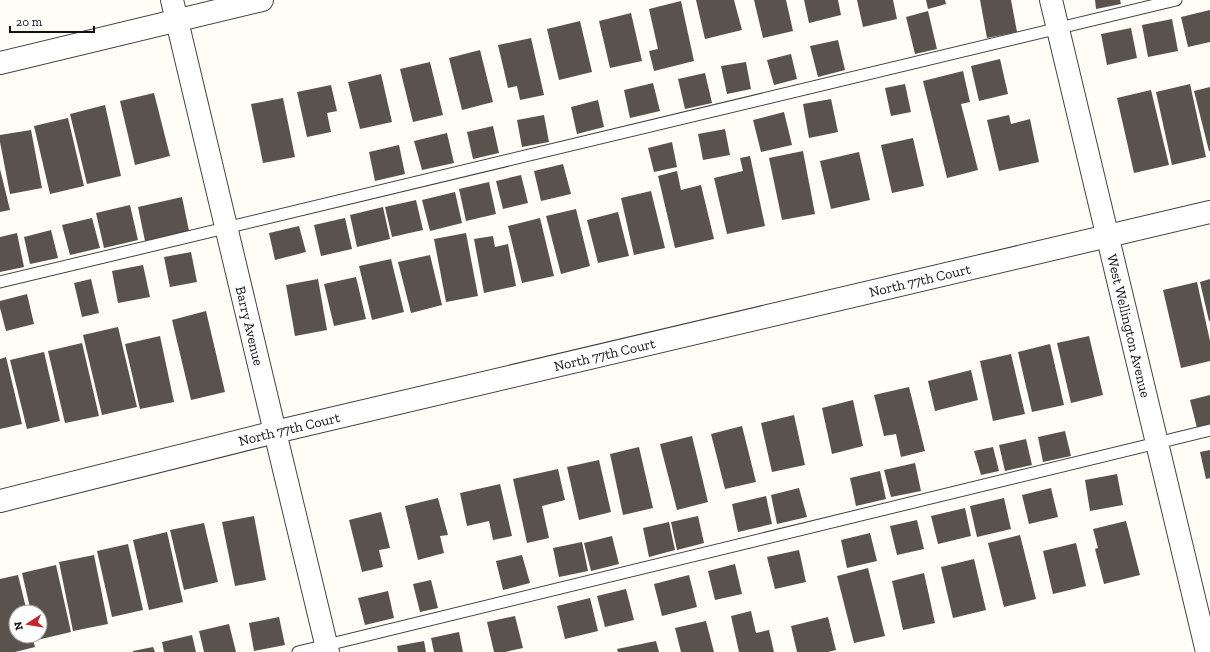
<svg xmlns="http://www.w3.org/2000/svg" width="1210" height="652" viewBox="0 0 1210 652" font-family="'Zilla Slab',serif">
	<rect width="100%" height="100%" fill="#fffdf5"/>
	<path fill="#5a524d" d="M696,0H734L742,30L705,39Z
		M754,0H786L793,31L763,38Z
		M804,0H838L841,15L809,23Z
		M857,0H893L897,19L863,27Z
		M926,0H945L946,4L928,9Z
		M980,0H1011L1017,32L987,38Z
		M1095,0H1120L1121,4L1096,9Z
		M681,1L694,61L654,71L649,51L658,49L649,9Z
		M1210,10V42L1188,47L1181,17Z
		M928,11L937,49L915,54L906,17Z
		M631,13L642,61L610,68L599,21Z
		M1172,19L1178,51L1148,57L1142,25Z
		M580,21L592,72L559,80L547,29Z
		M1131,28L1137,58L1107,65L1101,34Z
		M531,38L544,95L520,100L517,86L508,88L498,45Z
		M838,40L845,70L818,77L810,46Z
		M480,50L493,102L462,110L449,58Z
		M791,54L797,79L774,85L767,60Z
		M1000,59L1008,94L979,101L971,66Z
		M430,62L443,115L413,122L400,69Z
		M746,62L751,89L727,94L721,66Z
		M963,71L970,102L961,104L978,170L947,178L923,81Z
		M705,73L712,103L685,109L678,79Z
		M381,74L392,122L360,129L348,82Z
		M653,83L660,111L630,118L624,90Z
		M905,84L911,112L891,116L885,88Z
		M1190,84L1206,157L1172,165L1156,92Z
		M331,85L337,111L327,113L331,132L307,137L297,92Z
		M1210,87V151H1209L1194,91Z
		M1151,90L1169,165L1134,173L1117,98Z
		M154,93L170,156L135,165L120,101Z
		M283,98L295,157L263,163L251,104Z
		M831,99L838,132L809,138L803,104Z
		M598,100L604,127L577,134L571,107Z
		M105,105L121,176L87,184L70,114Z
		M784,112L792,145L761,152L753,120Z
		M544,115L549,142L522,147L517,120Z
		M1009,115L1011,124L1030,119L1039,162L999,171L987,120Z
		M68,118L84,186L50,194L34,126Z
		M493,126L499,153L473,159L467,132Z
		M725,129L730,155L703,160L698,134Z
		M31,130L42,188L10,194L0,142V135Z
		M447,133L454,163L422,170L414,141Z
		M913,138L924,186L892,193L881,145Z
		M672,142L677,167L654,172L648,148Z
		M399,145L405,174L375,181L369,152Z
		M803,151L815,214L782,220L769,158Z
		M859,152L870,200L831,209L820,161Z
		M750,156L765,226L727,234L714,178L743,171L740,158Z
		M563,164L571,194L541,201L534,171Z
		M0,169L10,210L0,212Z
		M677,171L681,190L701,185L714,239L675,248L658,176Z
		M521,175L528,203L503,209L496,181Z
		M489,182L496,214L466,221L459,189Z
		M651,191L665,248L634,255L621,198Z
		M455,192L462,223L430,231L422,200Z
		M182,197L189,231L145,241L138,207Z
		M416,200L423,230L392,237L385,207Z
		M130,205L138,240L104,248L96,213Z
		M383,207L390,239L357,247L350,215Z
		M576,209L590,266L561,274L546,216Z
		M618,212L629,256L598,263L587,220Z
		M92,218L100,248L70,255L62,225Z
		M345,218L352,249L321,256L314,225Z
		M540,218L554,276L522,283L508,226Z
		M299,226L306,252L275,260L269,233Z
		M51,230L58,258L30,264L24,237Z
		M17,233L24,267L0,272V237Z
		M466,233L478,296L446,302L434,239Z
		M493,236L495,247L508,244L516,286L484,293L474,239Z
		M191,252L197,282L170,287L164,257Z
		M430,255L442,305L411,313L398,262Z
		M391,259L404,312L372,320L359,266Z
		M143,265L150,297L118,303L112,271Z
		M356,277L366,319L334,326L324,284Z
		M91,279L99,313L82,317L74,283Z
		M318,279L327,330L295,336L286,285Z
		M1210,279V321H1209L1200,282Z
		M1197,282L1210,341V361L1181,368L1163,290Z
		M27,294L34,324L6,331L0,308V301Z
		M206,311L225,392L191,400L172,320Z
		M118,327L137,407L102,415L83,335Z
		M160,336L174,402L140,409L125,344Z
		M1089,336L1103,395L1071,403L1057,343Z
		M82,343L99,416L65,423L48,351Z
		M1050,344L1064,405L1032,412L1018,352Z
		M44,352L60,421L27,429L10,360Z
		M1011,354L1025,414L993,421L980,361Z
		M6,357L22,424L0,429V359Z
		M971,370L978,400L935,411L928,381Z
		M909,387L925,451L901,457L896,434L884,436L874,395Z
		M1210,395V425L1197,428L1190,400Z
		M853,400L863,446L832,454L822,408Z
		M794,415L805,465L772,472L761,423Z
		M742,426L756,482L725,489L711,434Z
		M1065,431L1071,456L1043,462L1038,437Z
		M692,436L708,502L677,510L660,444Z
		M1026,439L1032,465L1005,471L999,445Z
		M639,447L653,508L623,515L610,454Z
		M993,447L999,471L981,475L974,451Z
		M1210,450V478L1206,479L1200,452Z
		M599,460L611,512L579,520L567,467Z
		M915,463L921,491L891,497L884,470Z
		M558,469L565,500L542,506L549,538L527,543L513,479Z
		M880,471L886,499L856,506L850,478Z
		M1117,474L1123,505L1090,511L1085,480Z
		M500,484L512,536L493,540L489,521L467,526L460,493Z
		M799,488L807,517L777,524L771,495Z
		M1051,488L1058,517L1029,524L1022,495Z
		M766,496L772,524L738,532L732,504Z
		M438,498L448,535L440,536L444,553L418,560L405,506Z
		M1004,498L1011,529L977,537L970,506Z
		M965,508L971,536L938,544L931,516Z
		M381,512L390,548L379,550L383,567L362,572L349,520Z
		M254,516L266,580L235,586L222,522Z
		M698,516L704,543L677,550L671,522Z
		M917,520L924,549L897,555L890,526Z
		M1126,521L1140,575L1104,584L1095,549L1098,548L1093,529Z
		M669,522L675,550L649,557L643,528Z
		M204,523L218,582L184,590L170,530Z
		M167,532L183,602L149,610L133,540Z
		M870,533L877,561L847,568L841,540Z
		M1020,535L1036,599L1004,607L988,543Z
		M612,536L619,564L591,571L584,543Z
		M582,542L588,571L559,577L553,548Z
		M1076,543L1086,586L1053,594L1043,551Z
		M128,544L143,610L112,617L97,551Z
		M799,550L806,582L775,589L767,557Z
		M94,555L108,624L73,631L59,562Z
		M522,555L530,583L503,590L496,561Z
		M974,559L986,610L953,618L941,567Z
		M735,564L742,594L715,600L708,571Z
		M56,565L71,632L37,640L36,636H40V612H31L22,573Z
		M868,568L885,636L854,643L837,576Z
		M924,573L935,623L903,630L892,581Z
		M18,575L27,612H16V636H32L35,647L15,652H0V579Z
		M689,575L697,607L662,616L654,584Z
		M431,580L438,608L420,612L413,584Z
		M626,589L634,620L605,627L597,596Z
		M388,591L394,618L365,625L358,598Z
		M590,598L598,631L565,639L557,606Z
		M751,611L756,633L769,630L774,652H739L731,616Z
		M515,616L523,648L505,652H494L487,622Z
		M279,617L285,645L254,651L249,623Z
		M828,617L836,650L828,652H797L791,626Z
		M706,621L714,652H681L675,628Z
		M229,624L236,652H204L199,631Z
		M459,632L463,652H434L431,638Z
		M192,635L196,652H164L162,642Z
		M424,641L426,652H398L397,646Z
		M656,641L659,652H618L617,649Z
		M153,647L155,652H133V651Z"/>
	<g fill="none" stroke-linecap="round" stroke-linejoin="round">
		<g stroke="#444" stroke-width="13">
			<path id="service" d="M0,282L1176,0
				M298,652L1210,430"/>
		</g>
		<g stroke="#444" stroke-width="24">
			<g id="minor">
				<path id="s1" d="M172,0L275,432L328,652"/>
				<path id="s2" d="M1051,0L1207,652"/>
				<path d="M0,63L262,0"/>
				<path id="s3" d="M0,501L275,432L1210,212"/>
			</g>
		</g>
		<use href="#service" stroke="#fff" stroke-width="11"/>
		<use href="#minor" stroke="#fff" stroke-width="22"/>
	</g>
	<g text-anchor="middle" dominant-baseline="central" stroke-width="4" stroke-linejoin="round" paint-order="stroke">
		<g font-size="14" fill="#111" stroke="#fff">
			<text stroke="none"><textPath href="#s3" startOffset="946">North 77th Court</textPath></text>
			<text stroke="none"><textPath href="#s1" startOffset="335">Barry Avenue</textPath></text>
			<text stroke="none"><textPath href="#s2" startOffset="335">West Wellington Avenue</textPath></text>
			<text stroke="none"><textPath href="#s3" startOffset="622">North 77th Court</textPath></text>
			<text stroke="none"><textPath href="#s3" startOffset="298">North 77th Court</textPath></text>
		</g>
	</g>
	<g transform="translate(28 624) rotate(258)"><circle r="19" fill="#ffffff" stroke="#a0a0a0"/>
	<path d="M0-3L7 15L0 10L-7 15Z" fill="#c4262e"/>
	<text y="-6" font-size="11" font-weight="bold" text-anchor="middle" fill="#111111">N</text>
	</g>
	<path d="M10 26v6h84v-6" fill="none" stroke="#111111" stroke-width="2"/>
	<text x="16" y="26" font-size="12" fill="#111111" stroke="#ffffff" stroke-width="3" paint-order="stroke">20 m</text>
</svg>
